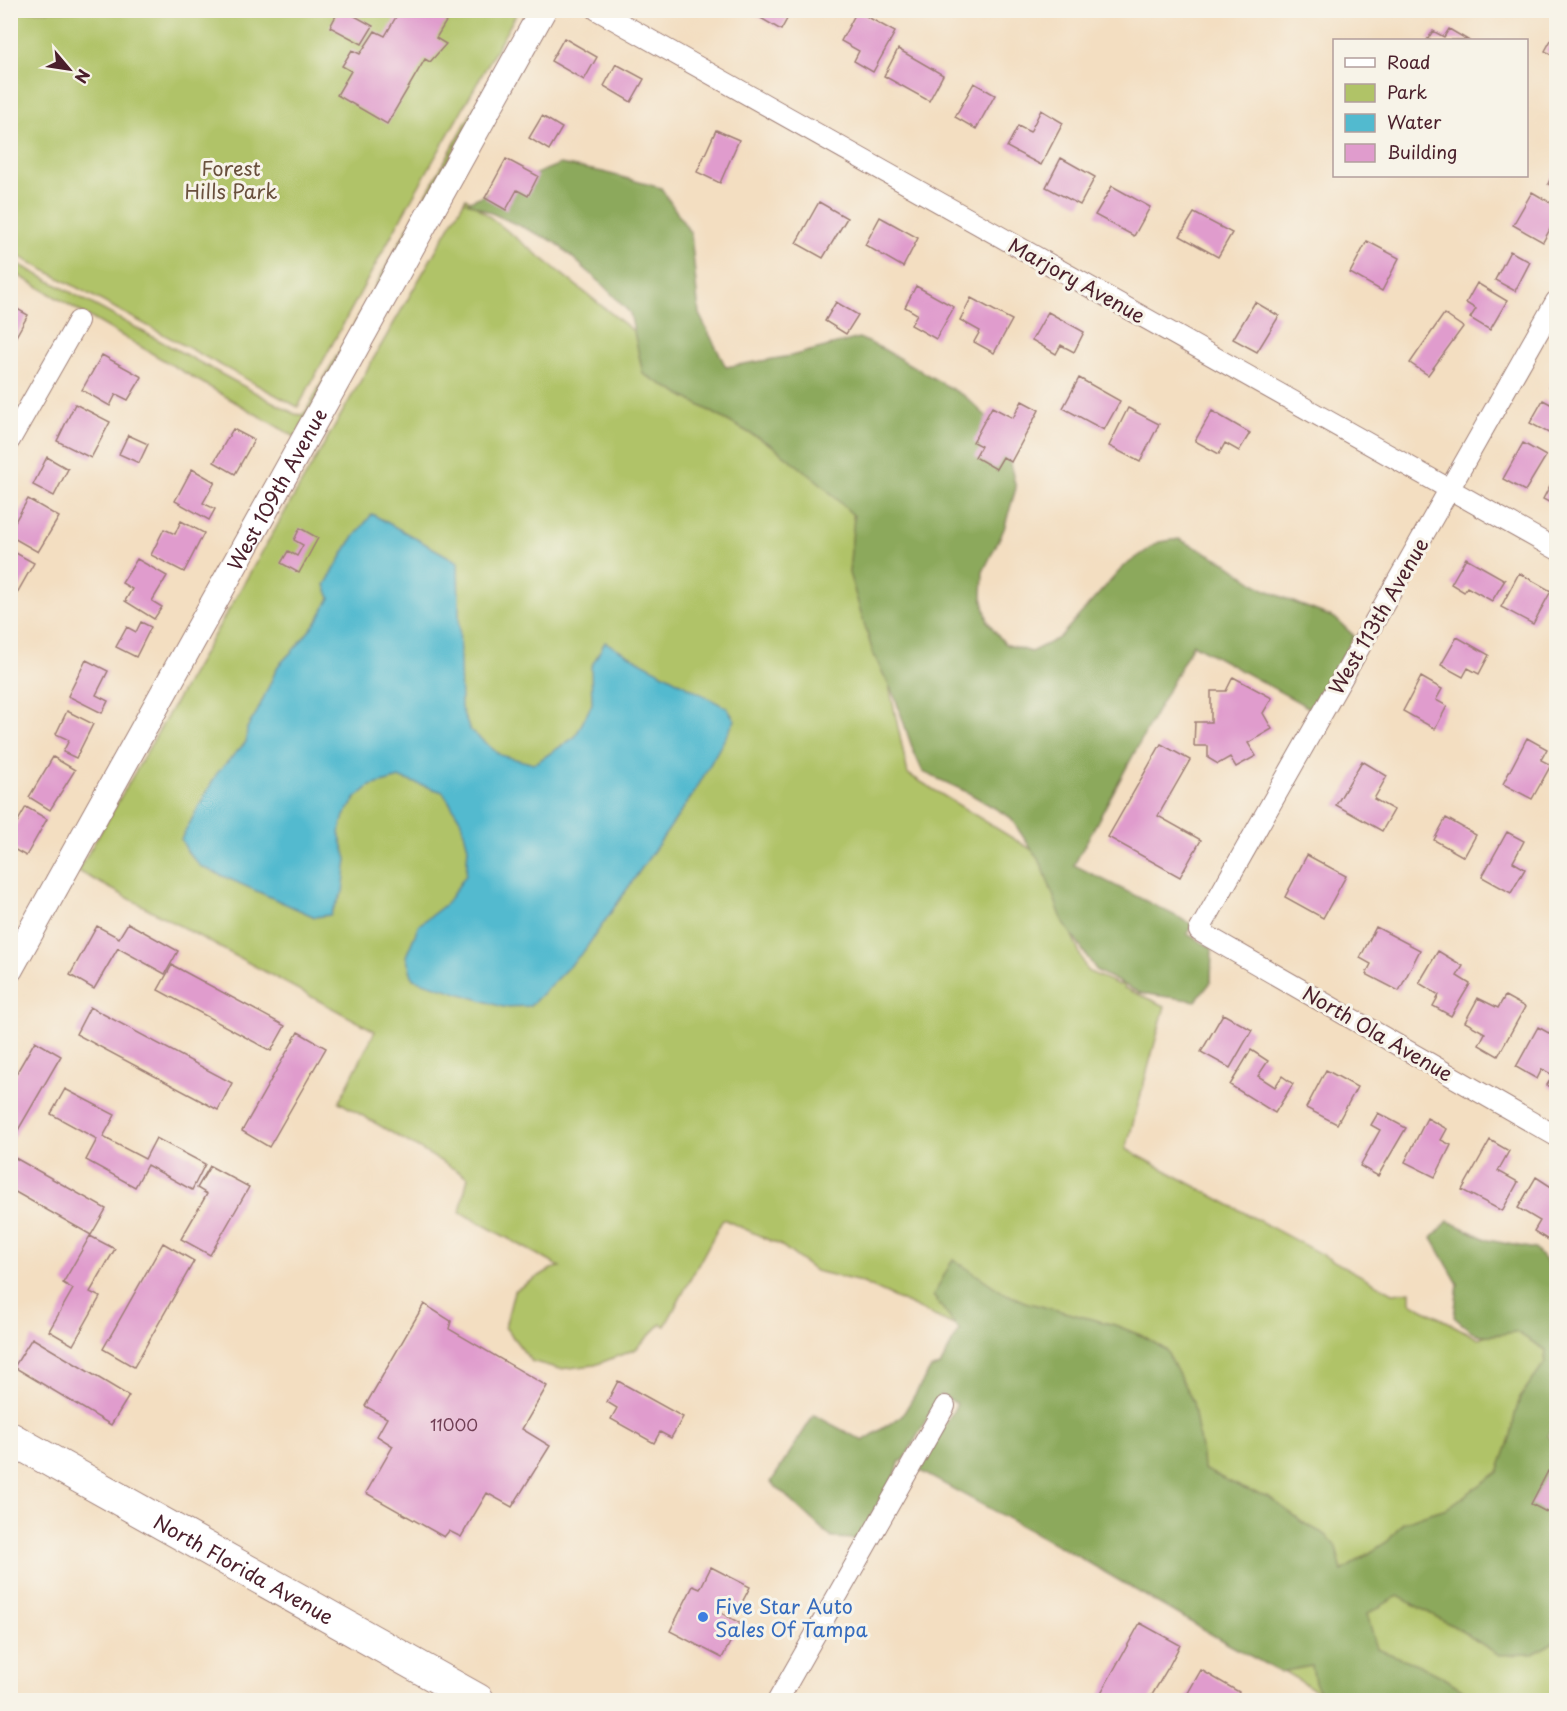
<svg xmlns="http://www.w3.org/2000/svg" width="1567" height="1711" viewBox="0 0 1567 1711" font-family="'Playpen Sans',sans-serif">
	<rect width="100%" height="100%" fill="#f7f3e8"/>
	<filter id="ink" filterUnits="userSpaceOnUse"><feTurbulence type="fractalNoise" baseFrequency=".0167" numOctaves="2"/><feDisplacementMap in="SourceGraphic" scale="12" xChannelSelector="R" yChannelSelector="G"/><feConvolveMatrix kernelMatrix="1 2 1 2 8 2 1 2 1" color-interpolation-filters="sRGB"/></filter>
	<filter id="wash" filterUnits="userSpaceOnUse"><feTurbulence type="fractalNoise" baseFrequency=".008" numOctaves="4" result="noise"/><feDisplacementMap in="SourceGraphic" scale="24" xChannelSelector="R" yChannelSelector="G"/><feGaussianBlur stdDeviation="1.35" result="paint"/><feColorMatrix in="noise" values="0 0 0 0 0 0 0 0 0 0 0 0 0 0 0 0 0 1.4 0 .05"/><feComposite in="paint" operator="in"/></filter>
	<g filter="url(#wash)">
		<rect width="100%" height="100%" fill="#f3dec1"/>
		<path fill="#b0c367" stroke="#7d7149" stroke-width="1.5" d="M10,11H518L407,207L298,407L11,252Z
			M528,11H532L295,437L11,271V260L295,414L302,415L306,411Z
			M466,198L850,503L908,774L1037,853L1087,971L1119,985H1125L1124,988L1165,1006L1126,1149L1393,1293L1410,1291V1302L1479,1339L1483,1336L1516,1331L1546,1350L1545,1363L1459,1567L1552,1643L1556,1641V1700H1332L1000,1503L1029,1444L943,1395L960,1328L861,1282L815,1271L782,1246L723,1219L665,1326L661,1324L636,1349L595,1365L560,1369L531,1361L505,1327L514,1291L551,1269L560,1267L460,1212L468,1177L339,1102L375,1031L78,871Z"/>
		<path fill="#8ca95c" stroke="#6b6444" stroke-width="1.5" d="M560,164L603,172L661,188L691,234L699,314L726,367L791,356L859,338L883,349L966,397L994,424L1007,451L1016,488L1004,529L983,572L982,597L988,622L1005,644L1031,652L1059,638L1123,567L1159,542L1179,539L1225,562L1262,588L1298,604L1335,618L1354,636L1313,710L1193,644L1074,865L1192,924L1187,934L1212,948L1211,982L1196,1001L1140,993L1097,971L1063,922L1042,865L1010,817L967,792L923,772L913,750L896,700L873,653L849,573L854,516L820,483L771,445L643,374L630,313L601,283L555,242L467,202Z
			M1448,1221L1488,1240L1535,1249L1556,1273V1422L1548,1437L1556,1442V1641L1533,1654L1499,1655L1455,1627L1398,1596L1367,1614L1377,1649L1417,1664L1443,1677L1479,1700L1324,1699L1315,1682L1312,1666L1280,1672L1230,1645L1077,1556L920,1471L957,1404L941,1394L903,1461H900L895,1475L858,1539L832,1538L771,1482L814,1415L863,1441L902,1416L931,1368L940,1366L959,1330L933,1296L953,1259L1004,1293L1025,1302L1115,1325L1145,1337L1166,1350L1193,1402L1202,1455L1203,1469L1245,1489L1269,1497L1302,1522L1326,1535L1335,1544L1342,1571L1388,1541L1403,1523L1424,1515L1447,1508L1498,1472L1511,1436L1515,1414L1520,1398L1545,1363L1546,1350L1516,1332C1482,1336 1480,1341 1454,1317L1458,1284L1432,1238Z"/>
		<path fill="#52bacf" stroke="#4e6c7d" stroke-width="1.5" d="M372,514L458,562L461,708L470,730L500,755L534,764L575,737L592,704L591,667L605,642L727,708L735,720L694,793L584,951L530,1006L503,1007L413,979L406,956L419,925L446,904L466,875L468,847L461,821L443,792L400,778L370,786L356,798L344,816L339,833L347,859L343,892L330,915L315,917L200,866L187,851L181,839L217,773L246,742L247,728L257,712L278,666L297,646L317,621L330,598L325,585L350,542Z"/>
		<g id="blocks">
			<path fill="#e09ccd" d="M339,10H344L373,26L362,44L330,27Z
				M400,10H453L436,38L446,44L430,62L425,59L387,124L337,95L351,71L342,66L352,50L360,54L375,31L385,36Z
				M757,10H792L781,30L754,14Z
				M857,11L895,32L873,72L854,61L859,51L841,41Z
				M1449,29L1468,40H1427L1433,31L1444,37Z
				M1556,31V57L1545,51Z
				M564,38L597,57L584,80L551,61Z
				M898,49L943,75L929,101L884,76Z
				M616,64L644,79L631,102L604,86Z
				M974,83L995,95L976,129L955,117Z
				M1041,110L1063,123L1041,165L1007,147L1018,126L1030,132Z
				M542,116L562,128L549,150L529,138Z
				M716,130L739,140L720,183L697,172Z
				M1061,158L1095,177L1080,205L1046,187Z
				M506,159L538,176L528,196L517,190L506,210L485,198Z
				M1556,167V188L1548,184Z
				M1112,186L1150,207L1134,236L1095,215Z
				M1532,192L1556,206V218L1543,242L1513,225Z
				M819,202L847,218L823,258L796,243Z
				M1194,213L1232,233L1218,257L1180,236Z
				M880,217L918,238L903,267L865,245Z
				M1367,241L1399,258L1382,291L1350,273Z
				M1510,251L1530,262L1515,291L1495,280Z
				M1477,283L1507,301L1490,330L1470,318L1476,309L1466,303Z
				M916,286L954,307L936,339L911,325L917,314L905,307Z
				M971,298L1012,320L994,353L974,342L980,331L960,320Z
				M836,302L858,315L846,334L825,321Z
				M1255,302L1279,316L1257,352L1233,339Z
				M10,305L28,315L10,347Z
				M1048,312L1084,332L1074,352L1061,345L1056,354L1032,340Z
				M1444,314L1463,327L1428,375L1410,363Z
				M102,355L142,377L128,400L116,394L110,406L82,390Z
				M1556,373V392L1549,387Z
				M1079,378L1120,401L1104,430L1063,408Z
				M1543,400L1556,407V437L1530,423Z
				M1022,401L1039,410L1011,462L1003,457L996,469L975,457L981,446L973,442L992,407L1013,418Z
				M75,404L110,422L91,458L57,441Z
				M1128,408L1159,424L1140,462L1109,446Z
				M1212,411L1250,433L1239,451L1225,443L1219,454L1195,441Z
				M233,429L254,440L235,474L214,462Z
				M128,435L148,444L139,463L119,454Z
				M1523,443L1546,456L1525,491L1503,479Z
				M47,457L68,469L54,496L33,485Z
				M192,469L215,482L203,503L215,509L209,520L175,501Z
				M1556,474V506L1543,499Z
				M28,499L59,517L38,552L10,536V530Z
				M181,521L204,533L184,572L151,555L164,529L175,534Z
				M300,528L318,538L299,573L281,563L288,551L297,556L303,545L294,540Z
				M14,552L34,563L17,593L10,590V558Z
				M1466,558L1505,580L1492,601L1467,587L1464,592L1451,584Z
				M137,559L167,576L152,601L162,607L154,619L125,601L132,589L122,583Z
				M1519,573L1551,591L1533,624L1501,607Z
				M141,622L151,627L136,657L116,647L127,627L136,632Z
				M1457,637L1489,655L1479,674L1468,668L1463,677L1441,665Z
				M86,660L108,671L96,695L108,701L102,713L68,696Z
				M1233,677L1272,698L1263,713L1272,729L1248,743L1256,756L1236,767L1230,757L1218,764L1208,758V746H1194L1195,722H1211V691H1226Z
				M1421,677L1442,689L1436,700L1447,706L1435,729L1403,711Z
				M67,711L93,724L76,758L63,752L69,740L56,734Z
				M1527,738L1547,749L1541,760L1551,765L1532,799L1503,784Z
				M1161,744L1190,760L1158,816L1201,840L1180,877L1108,837Z
				M53,757L75,770L50,810L29,797Z
				M1362,761L1387,776L1374,799L1394,810L1382,831L1336,805Z
				M26,807L47,819L26,856L10,847V835Z
				M1446,818L1476,835L1464,857L1434,840Z
				M1507,832L1524,841L1513,862L1525,869L1511,893L1482,877Z
				M1307,855L1346,876L1323,918L1285,897Z
				M128,923L178,951L165,974L118,948L94,989L70,975L97,926L119,938Z
				M1376,927L1420,950L1399,991L1366,974L1371,964L1360,958Z
				M1438,951L1463,966L1457,976L1470,984L1451,1016L1433,1006L1439,995L1419,983Z
				M172,965L285,1026L271,1051L158,990Z
				M1505,996L1525,1007L1498,1056L1479,1045L1485,1033L1465,1022L1478,998L1498,1008Z
				M90,1007L232,1083L218,1110L76,1034Z
				M1223,1014L1252,1030L1230,1068L1201,1052Z
				M1538,1027L1556,1037V1090L1547,1085L1553,1075L1542,1069L1537,1079L1516,1067Z
				M298,1032L326,1048L269,1147L242,1131Z
				M35,1041L61,1056L10,1144V1084Z
				M1251,1050L1268,1061L1258,1076L1275,1087L1282,1076L1293,1084L1275,1113L1230,1085Z
				M1326,1070L1357,1087L1337,1124L1306,1108Z
				M65,1089L115,1115L103,1137L145,1159L156,1138L205,1164L192,1190L147,1165L135,1187L86,1160L97,1139L51,1114Z
				M1378,1113L1406,1128L1378,1176L1360,1166L1380,1130L1371,1125Z
				M1427,1118L1447,1129L1441,1140L1451,1145L1435,1177L1405,1162Z
				M1490,1140L1509,1151L1498,1171L1518,1182L1502,1211L1462,1190Z
				M10,1155L106,1209L91,1235L10,1189Z
				M210,1166L249,1187L210,1255L181,1239L207,1194L197,1188Z
				M1536,1177L1556,1190V1245L1534,1231L1540,1221L1518,1208Z
				M90,1236L115,1249L90,1292L100,1297L73,1345L49,1331L73,1289L63,1283Z
				M163,1243L194,1261L134,1367L103,1349Z
				M424,1304L451,1321L449,1329L547,1386L522,1429L550,1446L512,1507L487,1493L461,1537L449,1531L444,1537L366,1493L393,1446L377,1436L387,1418L365,1406Z
				M32,1338L129,1396L111,1425L14,1367Z
				M618,1381L683,1417L671,1438L660,1432L654,1443L611,1419L617,1408L607,1402Z
				M1548,1471L1556,1475V1517L1531,1504Z
				M711,1567L750,1587L738,1610L724,1602L719,1612L740,1623L722,1658L670,1631L693,1586L700,1589Z
				M1140,1623L1180,1645L1168,1668L1149,1700H1097Z
				M1201,1670L1239,1692L1234,1700H1184Z"/>
		</g>
	</g>
	<g filter="url(#ink)">
		<use href="#blocks" fill-opacity="0" stroke="#9e7e76" stroke-width="1.5"/>
		<g fill="none" stroke-linecap="round" stroke-linejoin="round">
			<g stroke="#9e7e76" stroke-width="22">
				<path id="minor" d="M597,10L1556,549
					M1556,301L1199,931L1556,1136
					M10,440L78,321
					M778,1700L945,1406"/>
			</g>
			<g stroke="#9e7e76" stroke-width="28">
				<g id="tertiary">
					<path id="s1" d="M10,969L543,10"/>
				</g>
			</g>
			<g stroke="#9e7e76" stroke-width="34">
				<g id="primary">
					<path id="s2" d="M10,1438L478,1700"/>
				</g>
			</g>
			<use href="#minor" stroke="#fff" stroke-width="20"/>
			<use href="#tertiary" stroke="#fff" stroke-width="26"/>
			<use href="#primary" stroke="#fff" stroke-width="32"/>
		</g>
	</g>
	<circle fill="#3f7fe0" stroke="#f7f3e8" stroke-width="2" cx="703" cy="1617" r="6"/>
	<g text-anchor="middle" dominant-baseline="central" stroke-width="6" stroke-linejoin="round" paint-order="stroke">
		<g font-size="16" fill="#703e54">
			<text x="454" y="1424">11000</text>
		</g>
		<g font-size="20" fill="#69503d" stroke="#f7f3e8">
			<text x="231" y="168">Forest<tspan x="231" dy="23">Hills Park</tspan></text>
		</g>
		<g font-size="20" fill="#4a1f2b" stroke="#f7f3e8">
			<text transform="translate(1077 280) rotate(29)">Marjory Avenue</text>
			<text stroke="none"><textPath href="#s1" startOffset="549">West 109th Avenue</textPath></text>
			<text transform="translate(1378 616) rotate(-60)">West 113th Avenue</text>
			<text transform="translate(1378 1033) rotate(30)">North Ola Avenue</text>
			<text stroke="none"><textPath href="#s2" startOffset="268">North Florida Avenue</textPath></text>
		</g>
		<g font-size="20" fill="#366cbe" stroke="#f7f3e8" text-anchor="start">
			<text x="715" y="1606">Five Star Auto<tspan x="715" dy="23">Sales Of Tampa</tspan></text>
		</g>
	</g>
	<rect width="1567" height="1711" fill="none" stroke="#f7f3e8" stroke-width="36"/>
	<rect x="1333" y="39" width="195" height="138" fill="#f7f3e8" stroke="#b29e9c" stroke-width="1.5"/>
	<rect x="1345" y="58" width="30" height="9" fill="#ffffff" stroke="#b29e9c" stroke-width="1.5"/>
	<text x="1387" y="69" font-size="18" fill="#4a1f2b">Road</text>
	<rect x="1345" y="84" width="30" height="18" fill="#b0c367" stroke="#b29e9c" stroke-width="1.5"/>
	<text x="1387" y="99" font-size="18" fill="#4a1f2b">Park</text>
	<rect x="1345" y="114" width="30" height="18" fill="#52bacf" stroke="#b29e9c" stroke-width="1.5"/>
	<text x="1387" y="129" font-size="18" fill="#4a1f2b">Water</text>
	<rect x="1345" y="144" width="30" height="18" fill="#e09ccd" stroke="#b29e9c" stroke-width="1.5"/>
	<text x="1387" y="159" font-size="18" fill="#4a1f2b">Building</text>
	<g transform="translate(69 69) rotate(119)" stroke="#f7f3e8" stroke-width="4.5" paint-order="stroke">
	<path d="M0-4.5L10 22L0 15L-10 22Z" fill="#4a1f2b"/>
	<text y="-9" font-size="16" font-weight="bold" text-anchor="middle" fill="#4a1f2b">N</text>
	</g>
</svg>
